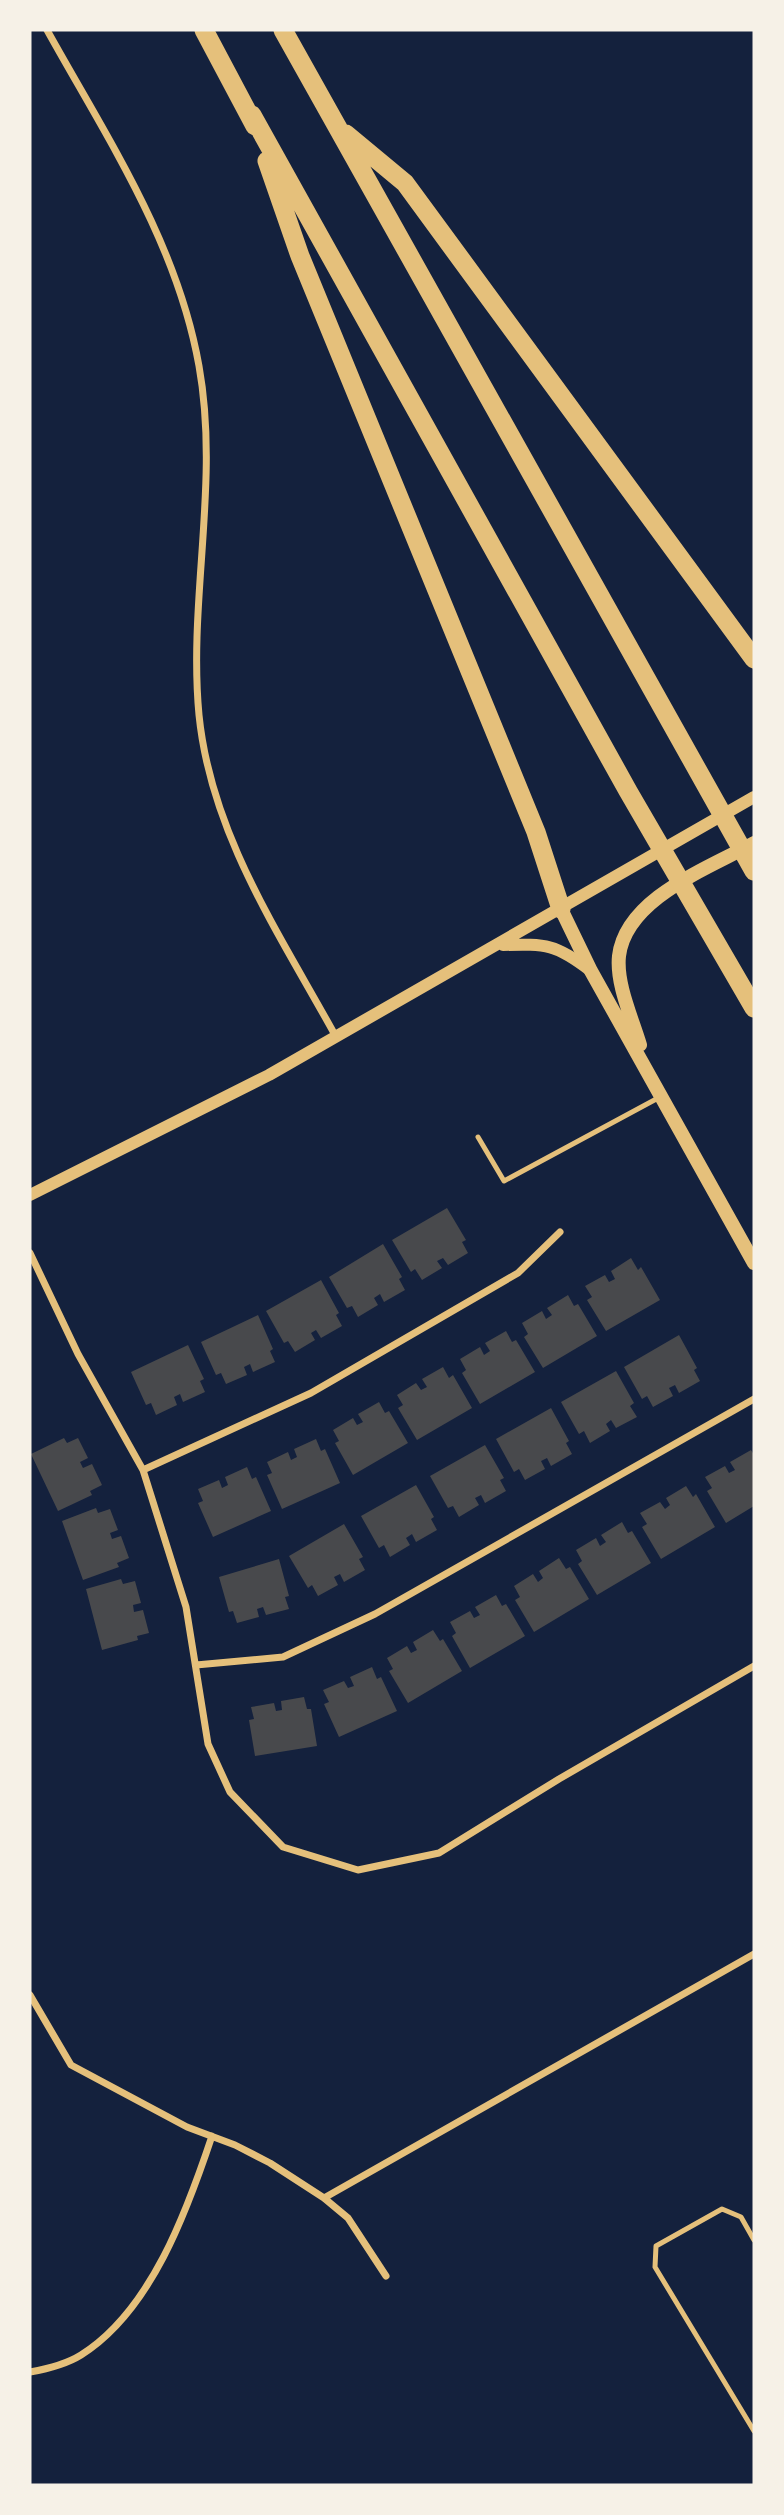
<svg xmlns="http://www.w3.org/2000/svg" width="784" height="2515" viewBox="0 0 784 2515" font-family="Roboto,sans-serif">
	<rect width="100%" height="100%" fill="#14213d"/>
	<path fill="#48494c" d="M447,1208L466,1240L462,1242L468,1253L448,1265L443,1258L437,1261L442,1268L422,1280L415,1269L411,1272L392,1240Z
		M383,1244L402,1277L399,1279L405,1290L384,1302L380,1294L374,1298L378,1305L358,1317L352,1306L347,1308L329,1277Z
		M631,1258L638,1270L641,1267L660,1300L606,1331L587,1300L592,1297L585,1286L605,1275L609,1282L615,1279L611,1271Z
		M321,1280L339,1313L336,1315L342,1326L321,1338L316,1330L311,1333L315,1340L295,1352L288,1341L284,1343L266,1311Z
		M568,1295L574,1306L578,1304L597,1336L543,1368L524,1337L528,1334L522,1323L542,1311L546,1319L552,1315L547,1308Z
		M258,1315L273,1349L270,1351L275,1362L253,1372L250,1364L244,1367L247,1375L226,1384L221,1373L216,1375L201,1342Z
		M506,1331L512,1342L516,1340L535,1372L480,1404L462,1373L466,1370L460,1359L480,1347L484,1355L490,1351L485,1343Z
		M679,1335L697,1368L694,1370L700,1381L679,1393L675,1385L669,1388L673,1396L653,1407L647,1396L642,1399L624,1367Z
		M188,1345L204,1379L200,1381L205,1392L183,1402L180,1394L174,1397L177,1405L156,1415L151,1403L146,1405L131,1372Z
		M443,1367L449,1378L453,1375L472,1408L417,1440L398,1408L403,1405L397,1395L416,1383L421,1390L427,1387L422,1379Z
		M616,1371L634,1403L630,1406L637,1417L616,1428L611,1420L606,1424L610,1431L590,1443L584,1431L579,1434L561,1402Z
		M379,1402L385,1413L389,1411L408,1443L353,1475L335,1443L339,1441L333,1430L353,1418L357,1425L363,1422L358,1414Z
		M551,1408L569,1441L566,1443L572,1454L551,1466L547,1458L541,1461L545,1469L525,1480L519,1469L514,1472L496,1439Z
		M64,1438L67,1443L78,1438L88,1458L80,1462L83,1468L92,1464L102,1485L90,1491L92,1495L58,1511L31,1454Z
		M316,1439L321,1451L325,1449L340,1483L282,1509L267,1475L272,1473L267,1462L288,1452L291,1460L297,1457L294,1449Z
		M485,1445L504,1478L500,1480L506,1491L485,1503L481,1495L475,1498L479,1505L459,1517L453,1506L448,1508L430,1476Z
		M751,1450L754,1455V1506L726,1523L707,1491L712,1488L705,1477L725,1466L729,1473L735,1470L730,1462Z
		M247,1467L252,1479L256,1477L271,1511L213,1537L198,1503L203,1501L198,1489L219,1480L222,1488L228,1485L225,1477Z
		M416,1485L434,1517L431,1519L437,1530L416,1542L412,1534L406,1538L410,1545L390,1557L384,1545L379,1548L361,1516Z
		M686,1486L693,1497L696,1494L715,1527L661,1559L642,1527L647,1524L640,1513L660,1502L665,1509L670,1505L666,1498Z
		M96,1508L98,1513L110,1509L118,1530L110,1533L112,1539L121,1536L129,1558L117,1563L119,1567L83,1580L62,1521Z
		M622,1522L628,1533L632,1531L651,1563L597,1595L578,1564L582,1561L576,1550L596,1538L600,1546L606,1542L601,1535Z
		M344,1524L363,1557L359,1559L365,1570L344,1582L340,1574L334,1577L338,1585L318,1596L312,1585L308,1588L289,1556Z
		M559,1558L566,1569L570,1567L589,1599L534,1632L515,1600L520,1597L514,1586L533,1574L538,1582L543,1578L539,1571Z
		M279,1559L289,1596L285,1597L289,1609L266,1615L263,1607L257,1609L259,1617L237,1623L233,1611L229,1612L219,1577Z
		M121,1579L123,1584L135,1581L141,1603L133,1605L134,1612L143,1610L149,1633L137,1636L138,1640L102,1650L86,1589Z
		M496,1595L502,1606L506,1604L525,1636L470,1668L452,1636L456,1633L450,1622L470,1611L474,1618L480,1615L475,1607Z
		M433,1630L440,1641L443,1639L462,1671L408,1703L389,1671L393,1669L387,1658L407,1646L411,1653L417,1650L413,1642Z
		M372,1667L377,1679L381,1677L397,1711L339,1737L324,1704L329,1702L323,1690L344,1681L348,1688L354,1686L350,1677Z
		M304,1697L307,1709H311L317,1746L255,1756L249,1720L254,1719L251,1707L274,1703L276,1711L282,1710L281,1701Z"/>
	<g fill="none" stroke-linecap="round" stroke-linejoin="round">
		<path stroke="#e5c07b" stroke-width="5" d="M478,1137L504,1181L660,1097
			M754,2240L741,2217L722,2209L656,2246L655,2267L754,2431"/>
		<path stroke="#e5c07b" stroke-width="7" d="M47,30C107,138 177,242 199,366C220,483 188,599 199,715C211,834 279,933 335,1035
			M30,1253L78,1354L143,1470L186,1607L208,1744L230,1792L283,1847L358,1870L439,1853L559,1779L754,1666
			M143,1470L311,1393L518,1273L560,1232
			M196,1665L283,1657L375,1614L754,1399
			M30,1995L71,2065L187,2127L235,2145L270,2163L324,2198L348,2218L386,2276
			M324,2198L754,1954
			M30,2372C47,2369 65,2365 81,2355C151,2311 187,2211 212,2136"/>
		<path stroke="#e5c07b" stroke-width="12" d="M503,945C547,944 556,944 591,971
			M30,1195L269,1075L754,797"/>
		<path stroke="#e5c07b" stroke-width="14" d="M561,909L591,971L754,1263
			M640,1045C632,1018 616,984 619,956C626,898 709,868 754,843"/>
		<path stroke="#e5c07b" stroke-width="19" d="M204,30L255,126
			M283,30L754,871
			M252,115L628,791L754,1008
			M346,134L405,183L754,659
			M267,161L300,256L536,832L561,909"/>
	</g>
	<rect width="784" height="2515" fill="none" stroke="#f6f1e7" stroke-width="63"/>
</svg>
